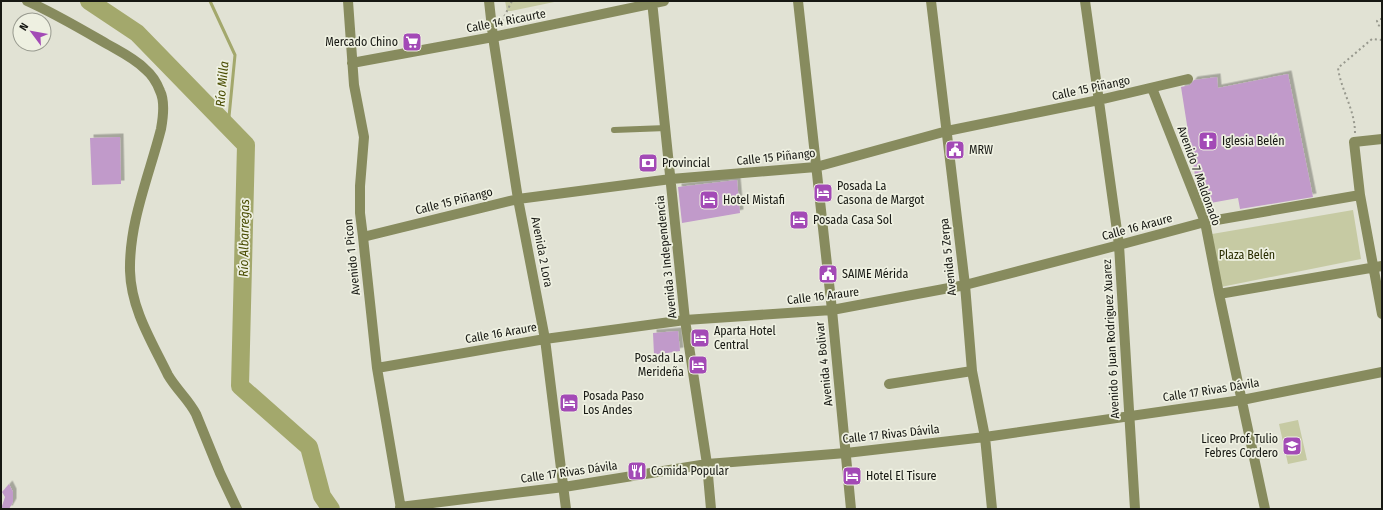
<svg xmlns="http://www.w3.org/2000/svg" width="1383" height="510" viewBox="0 0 1383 510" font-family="'Fira Sans Condensed',sans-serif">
	<defs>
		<filter id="shadow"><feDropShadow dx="3.5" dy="-3.5" stdDeviation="0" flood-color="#0004"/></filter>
	</defs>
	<rect width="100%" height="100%" fill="#e1e2d4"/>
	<path fill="#c6caa3" d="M505,1H559L511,11H507Z
		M1353,210L1361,259L1221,287L1212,234Z
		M1298,420L1307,460L1288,464L1279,424Z"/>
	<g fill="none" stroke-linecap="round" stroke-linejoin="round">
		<path stroke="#a3a86c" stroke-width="3" d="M210,1L235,55L228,127"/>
		<path stroke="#a3a86c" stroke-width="18" d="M89,1L137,33L246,145L240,386L309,447L322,496L331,509"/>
	</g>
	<path fill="#c19aca" filter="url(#shadow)" d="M1288,74L1313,197L1240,209L1238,198L1205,204L1196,182L1181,87L1190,85L1194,80L1217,77L1218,88Z
		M120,137L121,184L92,185L90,138Z
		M737,180L740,213L682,223L678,187Z
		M678,331L680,351L654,355L653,333Z
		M9,484L13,492V502L9,509H1L5,497L2,492Z"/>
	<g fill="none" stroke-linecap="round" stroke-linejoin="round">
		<path stroke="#98998e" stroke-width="2" stroke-dasharray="2 3" stroke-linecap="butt" d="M1382,19H1379L1377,21L1378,25L1382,27
			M502,21L512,1
			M1355,133C1355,110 1341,90 1338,68L1372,39L1382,40"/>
		<path stroke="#878b5e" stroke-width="6" d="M614,130L666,128"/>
		<path stroke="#878b5e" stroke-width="10" d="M27,1C54,13 81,29 107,44C119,51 134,58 145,69C151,74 157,83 160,91C165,101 163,118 161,129C149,176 129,222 130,271C131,309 152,342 168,375C176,389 189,400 196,414L220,473L237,509
			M348,1L354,85L364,137L360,186V213L363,237L377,368L401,509
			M489,1L493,37L518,199L545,339L566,509
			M652,1L685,320L707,464L711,509
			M798,1L832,310L851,509
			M931,1L965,285L972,371L985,437L992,509
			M1085,1L1119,245L1135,509
			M352,63L493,37L664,1
			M1152,88L1205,222L1219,294L1265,509
			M1382,139L1354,142L1360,195L1382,314
			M363,237L518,199L671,179L816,167L947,131L1099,100L1188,79
			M1219,294L1382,266
			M377,368L545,339L685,320L832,310L965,285L1119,245L1205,222L1360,195
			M889,384L972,371
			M400,507L564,487L707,464L846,453L985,437L1242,400L1382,372"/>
	</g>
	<defs>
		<g id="supermarket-square" transform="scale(1)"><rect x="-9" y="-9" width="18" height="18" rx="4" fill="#a34ab6" stroke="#eef0e1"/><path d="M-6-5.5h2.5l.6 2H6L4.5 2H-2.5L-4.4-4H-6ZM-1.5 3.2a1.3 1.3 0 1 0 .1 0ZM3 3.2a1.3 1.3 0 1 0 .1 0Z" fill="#fff"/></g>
		<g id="church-square" transform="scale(1)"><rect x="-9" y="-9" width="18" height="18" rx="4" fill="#a34ab6" stroke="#eef0e1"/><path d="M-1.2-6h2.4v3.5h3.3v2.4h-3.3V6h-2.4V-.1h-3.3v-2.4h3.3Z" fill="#fff"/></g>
		<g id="civic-square" transform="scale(1)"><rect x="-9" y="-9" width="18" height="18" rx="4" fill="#a34ab6" stroke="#eef0e1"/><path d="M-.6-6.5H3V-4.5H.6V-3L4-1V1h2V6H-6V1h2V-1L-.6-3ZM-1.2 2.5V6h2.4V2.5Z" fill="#fff"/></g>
		<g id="bank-square" transform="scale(1)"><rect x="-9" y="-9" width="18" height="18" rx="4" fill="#a34ab6" stroke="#eef0e1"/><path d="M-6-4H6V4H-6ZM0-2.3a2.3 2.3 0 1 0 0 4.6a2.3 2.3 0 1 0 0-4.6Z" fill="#fff"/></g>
		<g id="hotel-square" transform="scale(1)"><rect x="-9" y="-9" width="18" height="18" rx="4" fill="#a34ab6" stroke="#eef0e1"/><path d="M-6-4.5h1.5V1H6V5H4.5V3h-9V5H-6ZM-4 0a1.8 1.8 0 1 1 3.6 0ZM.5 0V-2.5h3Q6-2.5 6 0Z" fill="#fff"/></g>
		<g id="school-square" transform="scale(1)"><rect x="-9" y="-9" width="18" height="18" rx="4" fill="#a34ab6" stroke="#eef0e1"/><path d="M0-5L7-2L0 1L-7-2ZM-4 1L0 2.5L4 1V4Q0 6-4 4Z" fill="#fff"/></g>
		<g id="restaurant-square" transform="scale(1)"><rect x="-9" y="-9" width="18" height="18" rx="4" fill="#a34ab6" stroke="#eef0e1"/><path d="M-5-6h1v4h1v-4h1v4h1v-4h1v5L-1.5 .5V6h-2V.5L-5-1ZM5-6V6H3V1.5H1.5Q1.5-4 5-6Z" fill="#fff"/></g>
	</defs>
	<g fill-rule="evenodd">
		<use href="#supermarket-square" x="412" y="42"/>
		<use href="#church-square" x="1208" y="141"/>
		<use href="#civic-square" x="955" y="150"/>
		<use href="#bank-square" x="648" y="163"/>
		<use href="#hotel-square" x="823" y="193"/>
		<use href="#hotel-square" x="709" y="200"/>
		<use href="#hotel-square" x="799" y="220"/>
		<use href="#civic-square" x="828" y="274"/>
		<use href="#hotel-square" x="700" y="338"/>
		<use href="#hotel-square" x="698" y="365"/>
		<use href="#hotel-square" x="569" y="403"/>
		<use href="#school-square" x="1292" y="446"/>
		<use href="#restaurant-square" x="637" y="471"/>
		<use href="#hotel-square" x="852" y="476"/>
	</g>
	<g text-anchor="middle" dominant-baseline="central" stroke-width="3.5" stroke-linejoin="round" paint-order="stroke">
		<g font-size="12" fill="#171813" stroke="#eef0e1">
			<text transform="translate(506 21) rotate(-11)">Calle 14 Ricaurte</text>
			<text transform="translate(1091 88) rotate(-12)">Calle 15 Piñango</text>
			<text transform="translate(776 157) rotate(-6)">Calle 15 Piñango</text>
			<text transform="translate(1199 176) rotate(70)">Avenido 7 Maldonado</text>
			<text transform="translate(454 201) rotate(-14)">Calle 15 Piñango</text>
			<text transform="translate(1137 227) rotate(-15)">Calle 16 Araure</text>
			<text transform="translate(542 252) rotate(79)">Avenida 2 Lora</text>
			<text transform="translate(352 257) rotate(-96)">Avenido 1 Picon</text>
			<text transform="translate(666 257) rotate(-96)">Avenida 3 Independencia</text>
			<text transform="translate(948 257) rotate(-96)">Avenida 5 Zerpa</text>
			<text transform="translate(823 296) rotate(-7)">Calle 16 Araure</text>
			<text transform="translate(501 333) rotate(-10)">Calle 16 Araure</text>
			<text transform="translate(1111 339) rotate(-93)">Avenido 6 Juan Rodriguez Xuarez</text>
			<text transform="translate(824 364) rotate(-96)">Avenida 4 Bolivar</text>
			<text transform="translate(1211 390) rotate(-9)">Calle 17 Rivas Dávila</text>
			<text transform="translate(891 434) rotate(-6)">Calle 17 Rivas Dávila</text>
			<text transform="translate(569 472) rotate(-8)">Calle 17 Rivas Dávila</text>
		</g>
		<g font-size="12" fill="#171813" stroke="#eef0e1" text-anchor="start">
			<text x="398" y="42" text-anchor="end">Mercado Chino</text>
			<text x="1222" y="141">Iglesia Belén</text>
			<text x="969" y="150">MRW</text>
			<text x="662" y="163">Provincial</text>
			<text x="837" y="186">Posada La<tspan x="837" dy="14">Casona de Margot</tspan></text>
			<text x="723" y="200">Hotel Mistafi</text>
			<text x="813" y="220">Posada Casa Sol</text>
			<text x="842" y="274">SAIME Mérida</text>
			<text x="714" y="331">Aparta Hotel<tspan x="714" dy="14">Central</tspan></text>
			<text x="684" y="358" text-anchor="end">Posada La<tspan x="684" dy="14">Merideña</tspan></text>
			<text x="583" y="396">Posada Paso<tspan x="583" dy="14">Los Andes</tspan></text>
			<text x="1278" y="439" text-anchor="end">Liceo Prof. Tulio<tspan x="1278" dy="14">Febres Cordero</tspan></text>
			<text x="651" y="471">Comida Popular</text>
			<text x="866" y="476">Hotel El Tisure</text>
		</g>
		<g font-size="12" fill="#2b2d00" stroke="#eef0e1">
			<text x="1247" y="255">Plaza Belén</text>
		</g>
		<g font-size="13" font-style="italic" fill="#484b00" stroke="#eef0e1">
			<text transform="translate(222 84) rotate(-85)">Río Milla</text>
			<text transform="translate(244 238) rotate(-89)">Río Albarregas</text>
		</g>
	</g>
	<rect width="1383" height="510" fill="none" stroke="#171813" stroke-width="4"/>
	<g transform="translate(32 32) rotate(302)"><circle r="19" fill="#eef0e1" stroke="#989a8f"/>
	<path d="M0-3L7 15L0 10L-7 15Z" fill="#a34ab6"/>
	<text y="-6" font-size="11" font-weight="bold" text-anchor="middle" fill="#171813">N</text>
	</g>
</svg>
